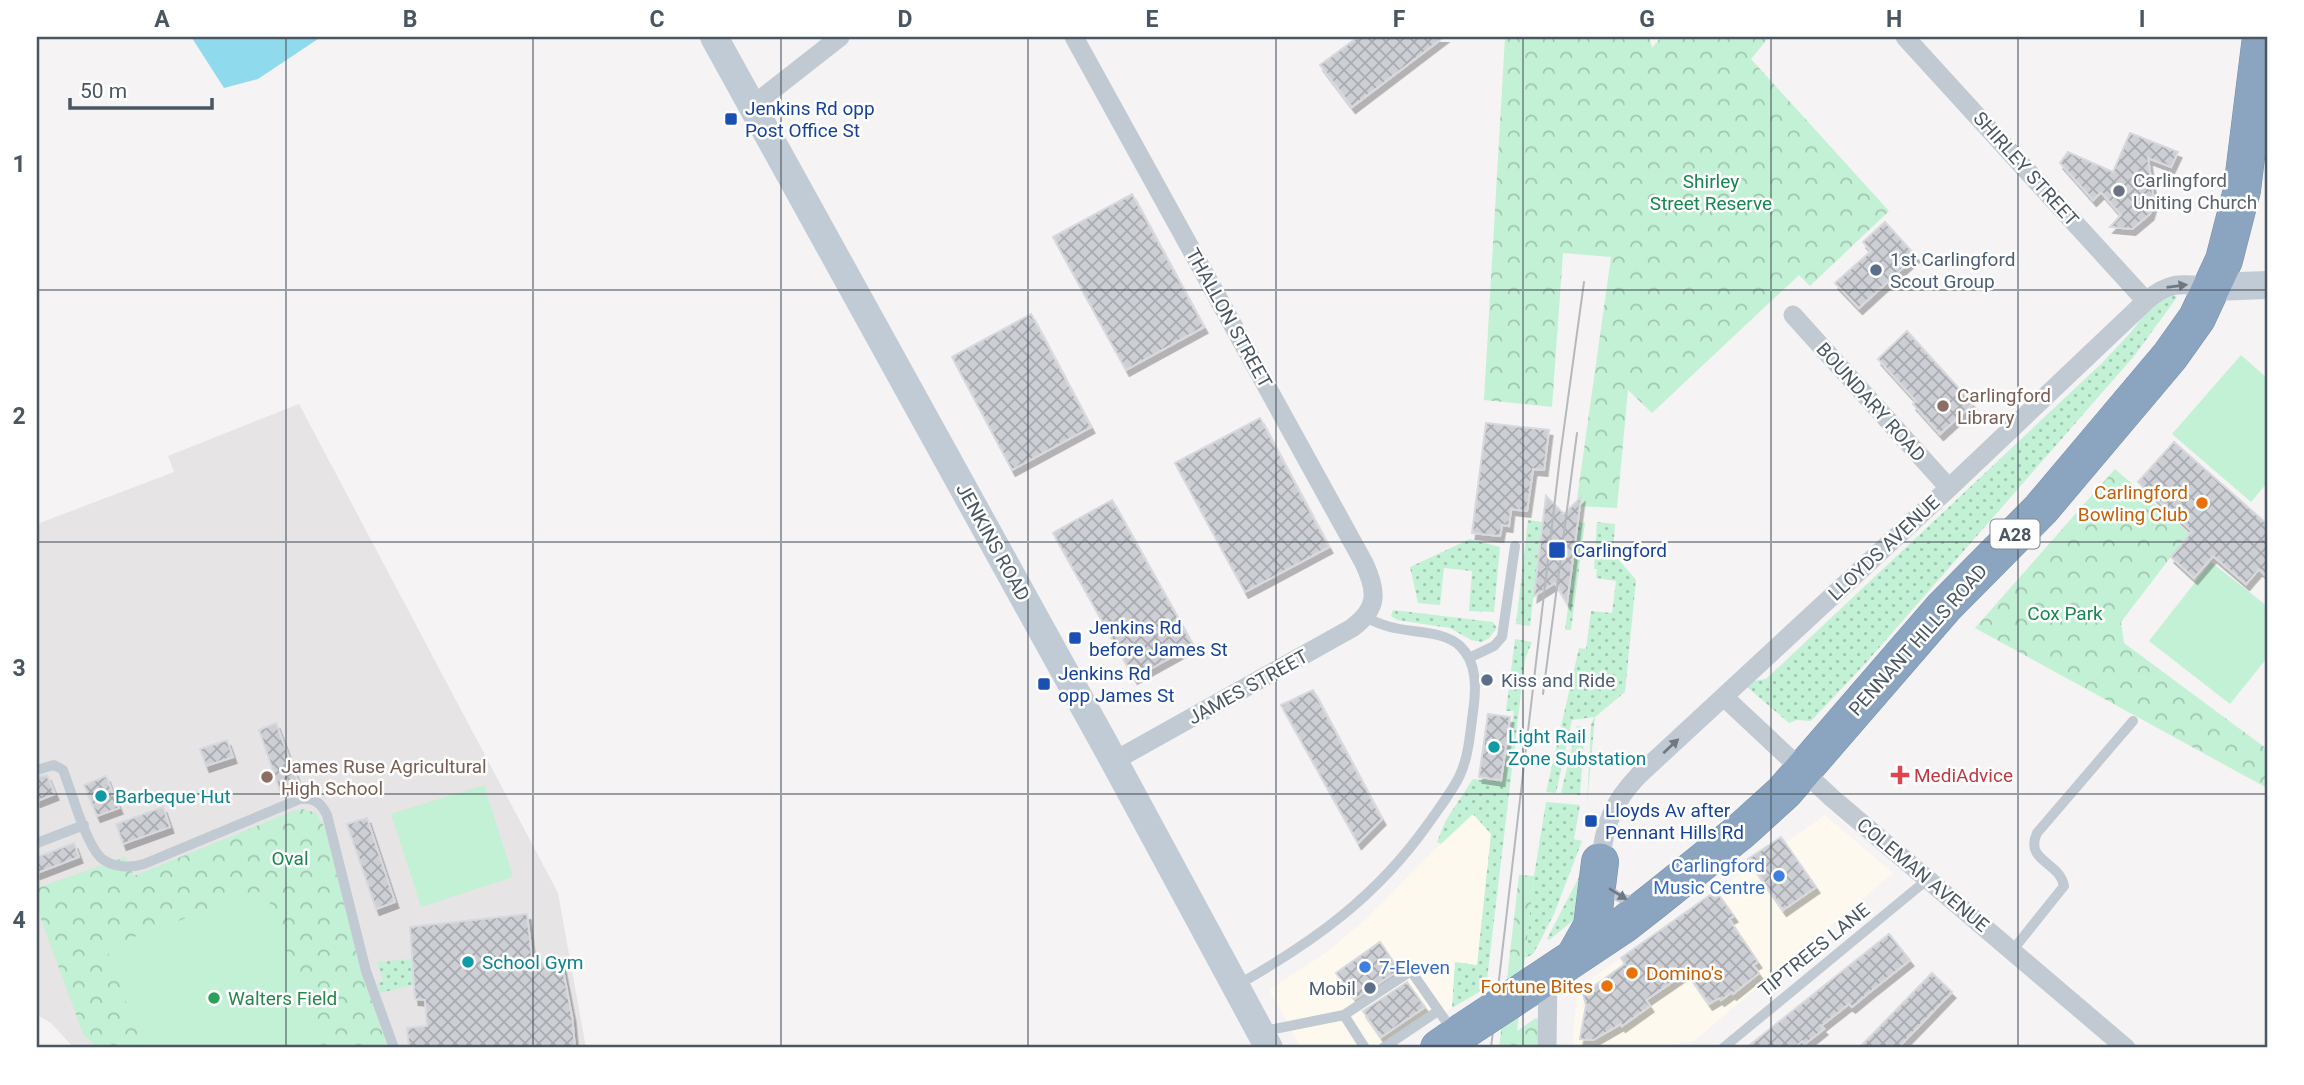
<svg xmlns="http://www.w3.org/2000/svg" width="2304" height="1085" viewBox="0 0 2304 1085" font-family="Roboto,sans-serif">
	<defs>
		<pattern id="grass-dots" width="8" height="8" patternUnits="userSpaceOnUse" patternTransform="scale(1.75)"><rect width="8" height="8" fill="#c3f1d5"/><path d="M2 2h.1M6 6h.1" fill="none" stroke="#a0c6b0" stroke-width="1.8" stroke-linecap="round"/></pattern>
		<pattern id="forest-crowns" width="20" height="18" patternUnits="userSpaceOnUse" patternTransform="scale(1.75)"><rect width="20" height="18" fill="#c3f1d5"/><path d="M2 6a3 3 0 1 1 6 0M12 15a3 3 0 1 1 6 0" fill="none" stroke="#a0c6b0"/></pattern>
		<pattern id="building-cross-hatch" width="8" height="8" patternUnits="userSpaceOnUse" patternTransform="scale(1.75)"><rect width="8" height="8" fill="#cdcfd5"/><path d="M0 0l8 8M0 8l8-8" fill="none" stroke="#a8abb0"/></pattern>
		<filter id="shadow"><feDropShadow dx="3.5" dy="6" stdDeviation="0" flood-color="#0004"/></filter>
	</defs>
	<rect width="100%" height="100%" fill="#f5f3f3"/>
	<path fill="#fdf9ef" d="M1473,814L1491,834L1477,965L1455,963L1452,1008L1393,1048H1301L1269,990L1327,952L1366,919L1436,848Z
		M1825,815L1893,873L1694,1041L1655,1048H1572L1577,993L1581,986Z"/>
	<path fill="#e6e4e5" d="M299,404L558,893L586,1048H74L51,1023L37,1015V524L174,472L168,456Z"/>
	<path fill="url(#grass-dots)" d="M2172,294L2177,297L2175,300L2135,355L1864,665L1811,721L1797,720L1789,723L1746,686L1753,681L1766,679L2102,363L2131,332L2150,307Z
		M1528,520L1542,522L1530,626L1516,624Z
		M1579,522L1585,523L1571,630H1565Z
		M1597,522L1615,524L1613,553L1636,580L1625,692L1595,717L1587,805L1591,725L1594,717L1572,720L1556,793L1546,792L1579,648L1586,649L1591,611L1612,613L1616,581L1596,578L1597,569H1594Z
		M1470,539L1500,547L1494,612L1469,611L1472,571L1444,568L1440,605L1418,603L1410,567Z
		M1393,610L1493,622L1497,628L1489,638L1482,642L1471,640L1450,628L1397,620L1391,616Z
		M1515,639L1532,642L1525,659L1486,988L1452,1008L1455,962L1477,965L1491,834L1473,814L1441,844L1437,842L1446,820L1473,779L1502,782L1514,711H1506Z
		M1577,726L1585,727L1580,795L1561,793Z
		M1546,802L1580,805L1574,839L1582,841L1554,914L1537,947L1533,954L1525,958L1534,876Z
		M1581,873L1586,910L1549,940L1547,939Z
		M411,959L413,985L380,993L377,983L383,981L377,962Z"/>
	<path fill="url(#forest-crowns)" d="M1505,37H1649L1652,48L1661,37H1769L1751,59L1889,211L1810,286L1799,275L1652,413L1628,390L1617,508L1576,506L1611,257L1563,253L1552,407L1484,400Z
		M2115,469L2189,533L2121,622L2124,643L2267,749V788L1975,628Z
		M302,809L316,813L325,828L360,968L388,1048H321L264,890L107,947L143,1048H98L83,1034L37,908V888L125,857L134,876L293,811Z
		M1519,875L1534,876L1517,1031L1536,1018L1539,1020L1537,1048H1499Z"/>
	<path fill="#c3f1d5" d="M2241,355L2267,378V483L2251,502L2172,434Z
		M2211,562L2267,606V658L2230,704L2149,641Z
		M484,785L513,877L421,907L391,814Z
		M265,890L321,1048H143L106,947Z"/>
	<path fill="#90daee" d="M195,37H321L258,79L224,88L192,38Z"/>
	<path fill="url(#building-cross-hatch)" stroke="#d7d9de" stroke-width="2" filter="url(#shadow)" d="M1358,37H1444L1352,107L1320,65Z
		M2130,133L2178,152L2171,167L2148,158L2154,201L2150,214L2132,229L2110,227L2121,215L2101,192L2093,200L2060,163L2068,152L2113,172Z
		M1132,194L1204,327L1126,370L1053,237Z
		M1885,222L1916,256L1859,308L1835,283L1871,251L1863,242Z
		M1031,314L1091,427L1012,470L952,357Z
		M1907,331L1973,404L1940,434L1913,404L1916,401L1878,359Z
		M1260,418L1329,547L1245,592L1175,463Z
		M1486,423L1549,430L1544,470L1533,469L1527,511L1511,509L1509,526L1502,525L1500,536L1472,533Z
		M2174,442L2267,524V577L2259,569L2246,584L2213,556L2194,578L2171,557L2192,531L2138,482Z
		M1546,496L1564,514L1581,497L1567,603L1555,583L1534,596Z
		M1112,500L1193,645L1134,678L1053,533Z
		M1313,690L1382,819L1358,843L1281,705Z
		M1488,714L1510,717L1501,780L1479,777Z
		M276,723L299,784L280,791L259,730Z
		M227,740L233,757L206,766L200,749Z
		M47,775L55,794L37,801V777Z
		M106,776L119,808L97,816L84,785Z
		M163,807L170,827L123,844L116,824Z
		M367,818L395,902L376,909L347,824Z
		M1781,837L1816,887L1783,910L1748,859Z
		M74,843L79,857L37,873V857Z
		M1716,891L1734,916L1729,919L1758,962L1753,965L1759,973L1733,994L1732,992L1721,1000L1719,998L1709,1004L1687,972L1646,1000L1650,1006L1622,1026L1621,1024L1593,1040L1580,1039L1586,1005L1583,994L1625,964L1621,958Z
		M527,914L533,965L561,960L572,1016L575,1048H409L407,1028L427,1026L425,1000L415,999L410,927Z
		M1889,934L1910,960L1870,992L1852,1007L1849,1004L1821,1026L1824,1029L1805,1044L1802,1041L1794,1048H1746Z
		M1380,942L1399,970L1355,999L1336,973Z
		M1932,973L1952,992L1898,1048H1859Z
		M1407,982L1425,1007L1381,1037L1363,1011Z"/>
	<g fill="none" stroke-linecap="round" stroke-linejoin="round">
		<g stroke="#7690ad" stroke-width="38">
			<path id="highway" d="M1575,956L1592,926L1600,862
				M1527,989L1623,925L1655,900L1741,831L1784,792L1944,607L2041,509L2170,356L2197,318L2224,260L2242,190L2261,37
				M1439,1048L1462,1032"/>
		</g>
		<path stroke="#c1cad2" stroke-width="10" d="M1469,658L1494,646L1502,637L1515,546
			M37,770L54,765L63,770C72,793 85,842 101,858C113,868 131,868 144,864L300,799C314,797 321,803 327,815L366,971L394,1048
			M37,843L84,825
			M1607,886C1614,897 1624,900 1636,901
			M2012,951L2064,886C2060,862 2024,861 2037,833L2133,721
			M1239,984C1315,941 1377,896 1428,824C1439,808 1452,792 1460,775C1469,755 1470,733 1473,712C1476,690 1478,663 1460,646C1444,631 1416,633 1395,628C1384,626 1375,622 1365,617
			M1344,1015L1365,1048
			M1264,1031L1344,1015L1411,971L1452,1030
			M1383,1048L1438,1011
			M1723,1048L1928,879"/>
		<path stroke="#c1cad2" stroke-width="19" d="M1074,37L1364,563C1377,591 1379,608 1352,628L1114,761
			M1905,37L2146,301
			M752,106L840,37
			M1793,315L1949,488
			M1724,697L1832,798L2126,1048
			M1600,862C1605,824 1612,803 1639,775L1949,488L2146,301C2170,280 2183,284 2213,287
			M1547,1048L1548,974"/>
		<path stroke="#c1cbd6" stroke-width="28" d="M714,37L1114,761L1269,1048
			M2213,287L2267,285"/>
		<use href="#highway" stroke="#8ba5c1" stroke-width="37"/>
		<path stroke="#b5b8bd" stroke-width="2" d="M1543,694L1577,433
			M1491,1048L1560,457L1584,282"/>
		<g stroke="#7690ad" stroke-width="38" stroke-linecap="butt">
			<path id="highway-bridge" d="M1462,1032L1527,989"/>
		</g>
		<use href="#highway-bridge" stroke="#8ba5c1" stroke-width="37"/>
	</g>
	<defs><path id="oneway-solid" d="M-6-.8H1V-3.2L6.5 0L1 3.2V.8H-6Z" transform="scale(1.75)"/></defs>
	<g fill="#6e7983">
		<use href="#oneway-solid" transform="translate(2177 286) rotate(-7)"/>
		<use href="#oneway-solid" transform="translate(1671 746) rotate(-43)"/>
		<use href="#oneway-solid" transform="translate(1618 894) rotate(32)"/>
	</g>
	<path fill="none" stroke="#4a5661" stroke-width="2" stroke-opacity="0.55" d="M286,37V1048M533,37V1048M781,37V1048M1028,37V1048M1276,37V1048M1523,37V1048M1771,37V1048M2018,37V1048M37,290H2267M37,542H2267M37,794H2267"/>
	<g fill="#1a4fb4" stroke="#fff" stroke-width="2.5">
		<rect x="724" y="112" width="14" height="14" rx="3.5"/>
		<rect x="1548" y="541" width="18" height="18" rx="3.5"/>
		<rect x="1068" y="631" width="14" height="14" rx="3.5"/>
		<rect x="1037" y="677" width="14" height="14" rx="3.5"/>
		<rect x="1584" y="814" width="14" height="14" rx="3.5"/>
	</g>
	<circle fill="#6b7280" stroke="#fff" stroke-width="2.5" cx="2119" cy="191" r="7"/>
	<g fill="#5c6f8a" stroke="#fff" stroke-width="2.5">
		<circle cx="1876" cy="270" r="7"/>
		<circle cx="1487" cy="680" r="7"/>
		<circle cx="1370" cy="988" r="7"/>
	</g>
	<g fill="#8d6e63" stroke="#fff" stroke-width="2.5">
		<circle cx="1943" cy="406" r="7"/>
		<circle cx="267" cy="777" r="7"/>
	</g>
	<g fill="#e8710a" stroke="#fff" stroke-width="2.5">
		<circle cx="2202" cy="503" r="7"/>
		<circle cx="1632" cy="973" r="7"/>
		<circle cx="1607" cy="986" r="7"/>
	</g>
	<g fill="#0f9aa8" stroke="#fff" stroke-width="2.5">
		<circle cx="1494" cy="747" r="7"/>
		<circle cx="101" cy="796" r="7"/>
		<circle cx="468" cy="962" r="7"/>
	</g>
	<path fill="#e0444e" stroke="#fff" stroke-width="2.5" d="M1896.5 764.5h7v7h7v7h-7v7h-7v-7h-7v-7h7z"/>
	<g fill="#3f7fe0" stroke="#fff" stroke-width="2.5">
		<circle cx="1779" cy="876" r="7"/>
		<circle cx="1365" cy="967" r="7"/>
	</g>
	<circle fill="#2e9e5b" stroke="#fff" stroke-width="2.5" cx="214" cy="998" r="7"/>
	<g text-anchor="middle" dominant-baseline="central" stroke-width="5" stroke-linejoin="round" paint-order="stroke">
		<rect fill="#fff" stroke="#808990" stroke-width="2" x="1990.5" y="519.5" width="49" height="29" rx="5"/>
		<g font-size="18" font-weight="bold" fill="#4a5661">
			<text x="2015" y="534">A28</text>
		</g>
		<g font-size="19" fill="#164399" stroke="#fff" text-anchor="start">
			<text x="745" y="108">Jenkins Rd opp<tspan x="745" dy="22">Post Office St</tspan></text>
			<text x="1573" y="550">Carlingford</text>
			<text x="1089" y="627">Jenkins Rd<tspan x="1089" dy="22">before James St</tspan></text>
			<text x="1058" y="673">Jenkins Rd<tspan x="1058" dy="22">opp James St</tspan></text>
			<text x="1605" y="810">Lloyds Av after<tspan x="1605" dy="22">Pennant Hills Rd</tspan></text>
		</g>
		<g font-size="19" fill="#4a5661" stroke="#fff">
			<text transform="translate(2026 169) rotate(48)">SHIRLEY STREET</text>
			<text transform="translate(1229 318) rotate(61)">THALLON STREET</text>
			<text transform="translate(1871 402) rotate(48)">BOUNDARY ROAD</text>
			<text transform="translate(993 542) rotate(61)">JENKINS ROAD</text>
			<text transform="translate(1884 548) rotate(-43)">LLOYDS AVENUE</text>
			<text transform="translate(1918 640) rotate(-48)">PENNANT HILLS ROAD</text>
			<text transform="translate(1248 687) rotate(-29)">JAMES STREET</text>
			<text transform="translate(1923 875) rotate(40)">COLEMAN AVENUE</text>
			<text transform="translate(1814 950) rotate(-39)">TIPTREES LANE</text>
		</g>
		<g font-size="19" fill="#5b616d" stroke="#fff" text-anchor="start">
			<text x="2133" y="180">Carlingford<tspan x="2133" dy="22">Uniting Church</tspan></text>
		</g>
		<g font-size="19" fill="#17864f" stroke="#fff">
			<text x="1711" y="181">Shirley<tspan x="1711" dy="22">Street Reserve</tspan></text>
			<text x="2065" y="613">Cox Park</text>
			<text x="290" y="858">Oval</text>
		</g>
		<g font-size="19" fill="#4e5e75" stroke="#fff" text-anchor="start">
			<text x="1890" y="259">1st Carlingford<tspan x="1890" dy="22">Scout Group</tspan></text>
			<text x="1501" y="680">Kiss and Ride</text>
			<text x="1356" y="988" text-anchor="end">Mobil</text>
		</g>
		<g font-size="19" fill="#785e54" stroke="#fff" text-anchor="start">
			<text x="1957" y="395">Carlingford<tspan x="1957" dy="22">Library</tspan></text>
			<text x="281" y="766">James Ruse Agricultural<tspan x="281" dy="22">High School</tspan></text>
		</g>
		<g font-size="19" fill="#c56008" stroke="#fff" text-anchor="end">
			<text x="2188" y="492">Carlingford<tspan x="2188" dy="22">Bowling Club</tspan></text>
			<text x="1646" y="973" text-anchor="start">Domino's</text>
			<text x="1593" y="986">Fortune Bites</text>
		</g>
		<g font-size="19" fill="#0d838f" stroke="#fff" text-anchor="start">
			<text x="1508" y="736">Light Rail<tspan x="1508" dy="22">Zone Substation</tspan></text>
			<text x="115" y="796">Barbeque Hut</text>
			<text x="482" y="962">School Gym</text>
		</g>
		<g font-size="19" fill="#be3a42" stroke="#fff" text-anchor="start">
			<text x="1914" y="775">MediAdvice</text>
		</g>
		<g font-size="19" fill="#366cbe" stroke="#fff" text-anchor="end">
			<text x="1765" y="865">Carlingford<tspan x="1765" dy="22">Music Centre</tspan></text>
			<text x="1379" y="967" text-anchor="start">7-Eleven</text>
		</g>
		<g font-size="19" fill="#27864d" stroke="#fff" text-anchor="start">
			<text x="228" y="998">Walters Field</text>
		</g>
	</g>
	<rect width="2304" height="1085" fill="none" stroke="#ffffff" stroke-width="77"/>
	<path d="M70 98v10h142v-10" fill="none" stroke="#4a5661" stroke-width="3.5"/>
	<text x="80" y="98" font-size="21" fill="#4a5661" stroke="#ffffff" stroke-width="5" paint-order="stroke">50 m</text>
	<rect x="38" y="38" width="2228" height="1008" fill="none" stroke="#4a5661" stroke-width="2.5"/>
	<g font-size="23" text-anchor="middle" font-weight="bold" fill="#4a5661">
		<text x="162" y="27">A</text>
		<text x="410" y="27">B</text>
		<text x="657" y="27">C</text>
		<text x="905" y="27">D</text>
		<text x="1152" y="27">E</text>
		<text x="1399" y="27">F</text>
		<text x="1647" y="27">G</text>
		<text x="1894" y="27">H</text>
		<text x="2142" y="27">I</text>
		<text x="19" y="172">1</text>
		<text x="19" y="424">2</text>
		<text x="19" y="676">3</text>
		<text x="19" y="928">4</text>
	</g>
</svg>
